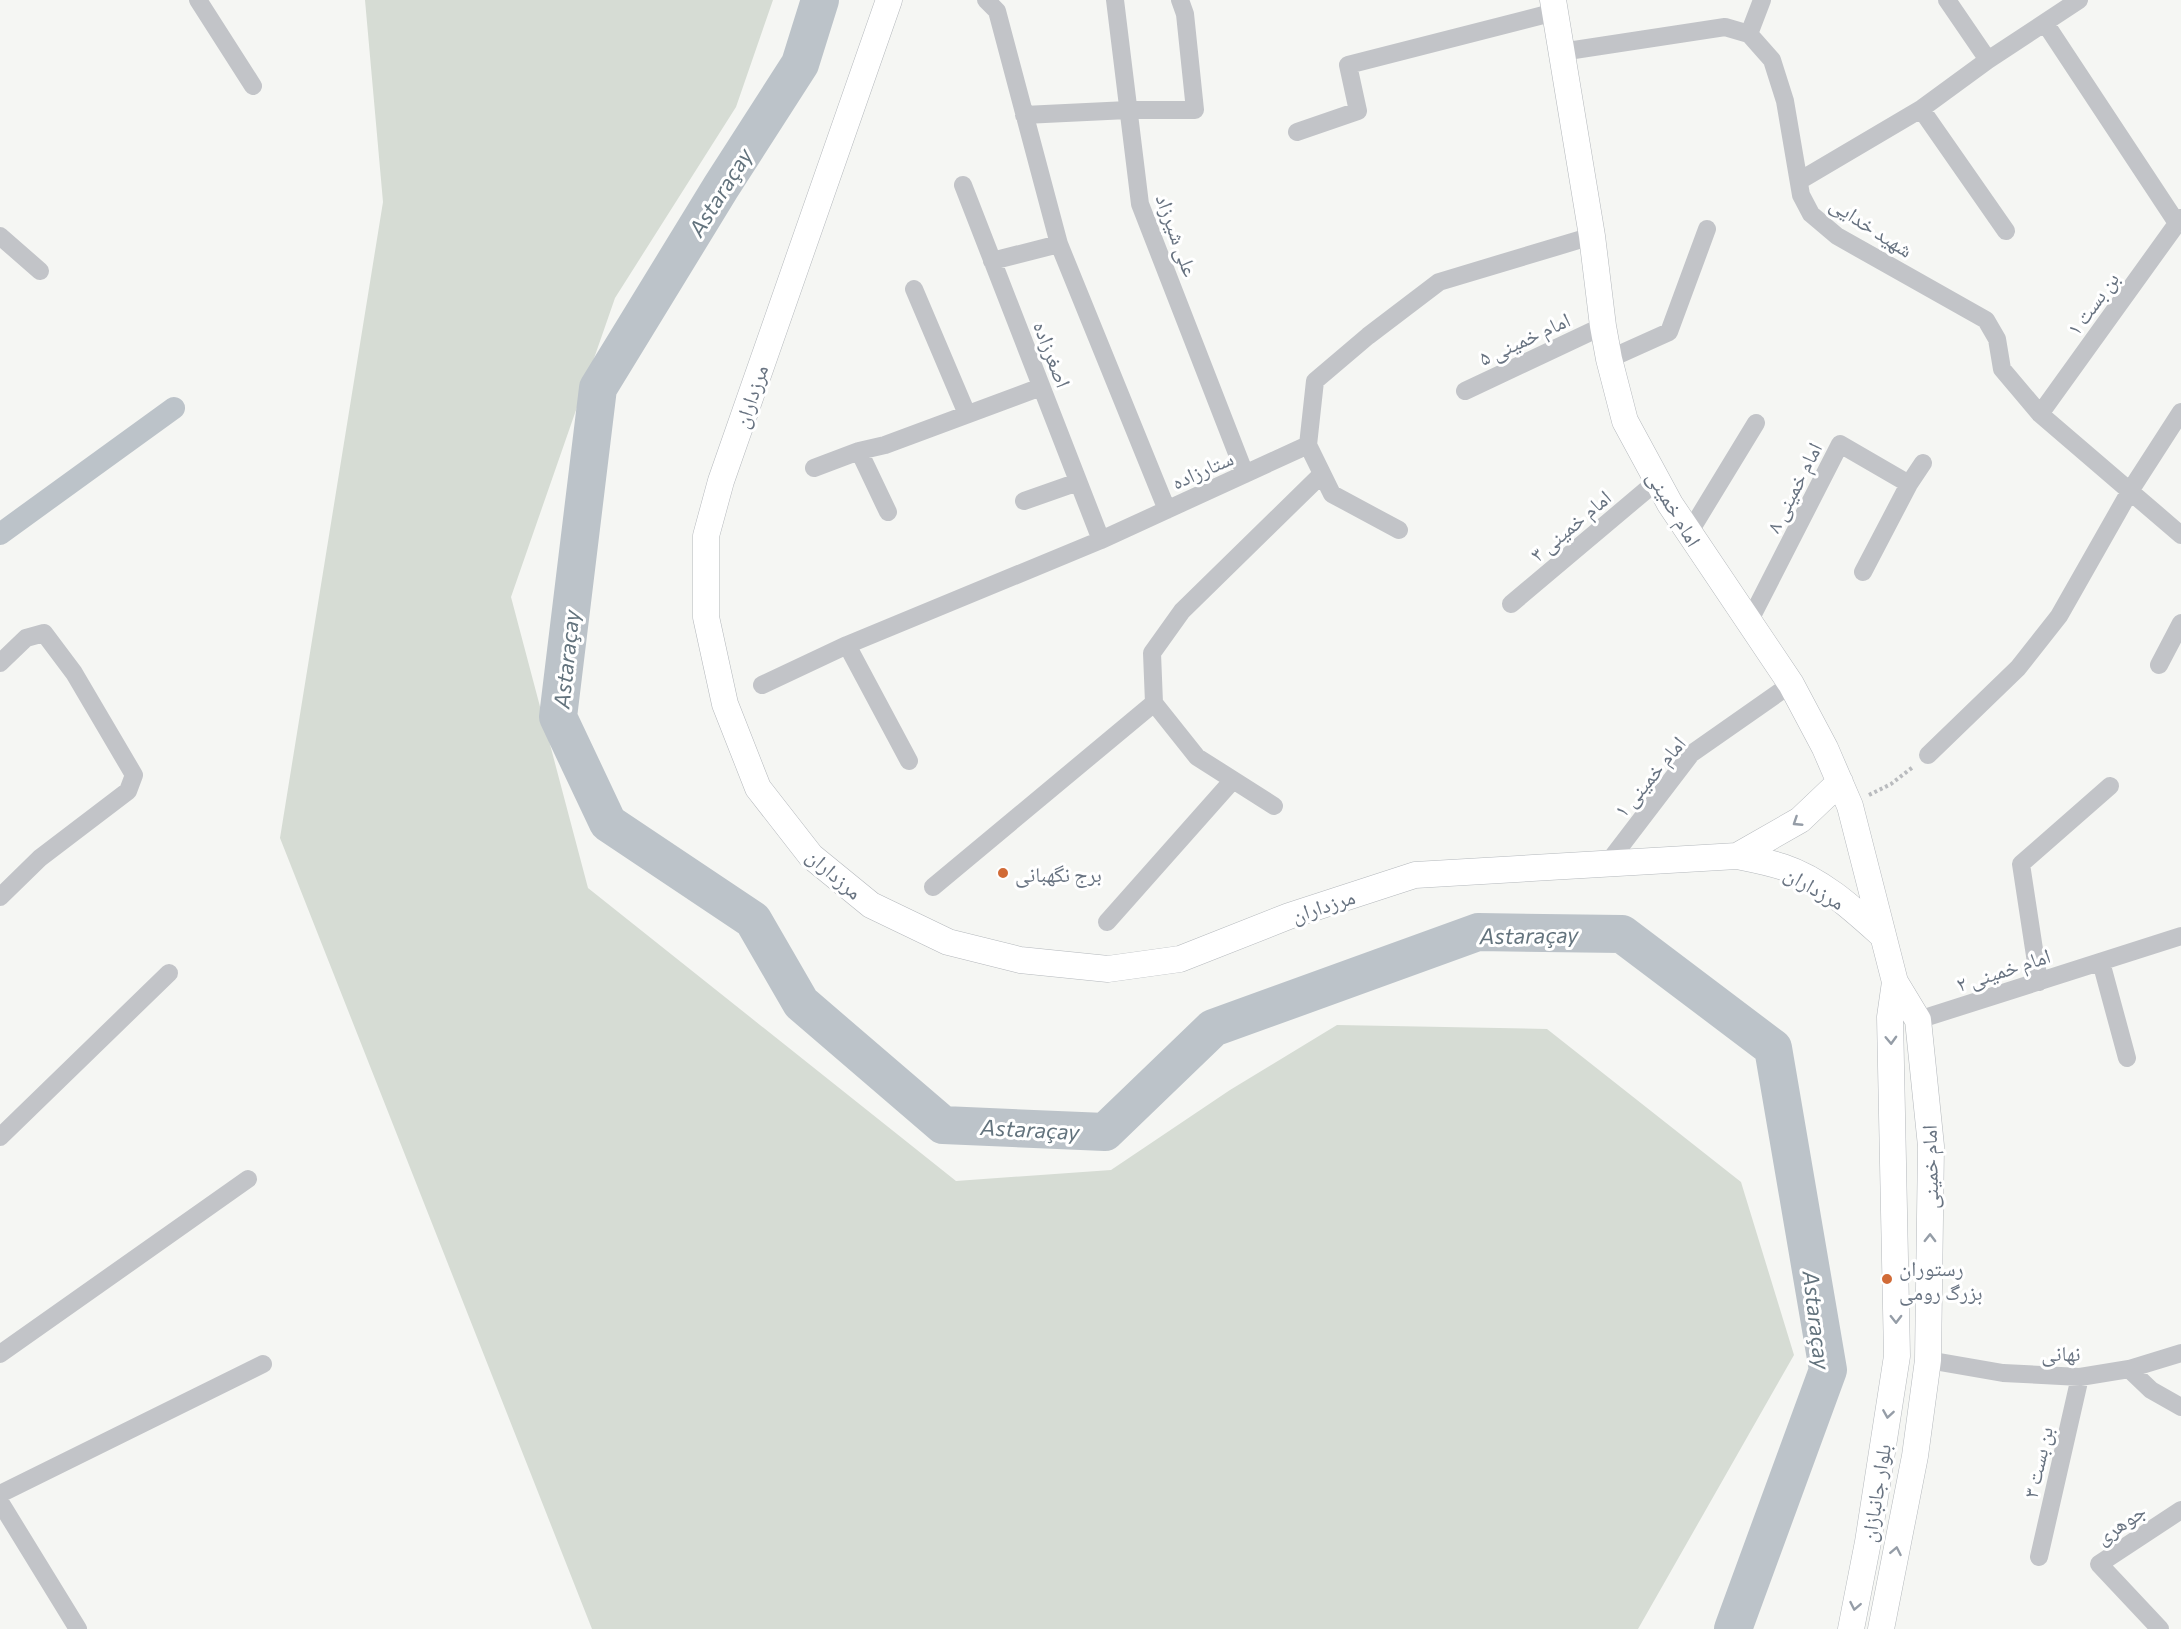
<svg xmlns="http://www.w3.org/2000/svg" width="2181" height="1629" viewBox="0 0 2181 1629" font-family="Commissioner,'Noto Naskh Arabic',sans-serif">
	<rect width="100%" height="100%" fill="#f5f6f3"/>
	<path fill="#d6dcd4" d="M365,0H773L736,107L615,298L511,597L588,888L956,1181L1111,1170L1230,1090L1337,1025L1547,1029L1741,1182L1794,1355L1638,1629H592L280,838L383,202Z"/>
	<g fill="none" stroke-linecap="round" stroke-linejoin="round">
		<path stroke="#bcc3c9" stroke-width="22" d="M0,534L174,408"/>
		<path stroke="#bcc3c9" stroke-width="38" d="M820,0L800,64L721,187L598,388L558,717L608,823L753,920L801,1003L943,1125L1105,1132L1213,1028L1478,932L1622,934L1773,1048L1828,1370L1733,1629"/>
		<g stroke="#b4b8bc" stroke-width="27">
			<path id="secondary" d="M889,0L721,481L706,536V617L725,704L758,788L811,856L871,905L948,942L1020,960L1108,969L1180,959L1289,916L1415,875L1737,856
				M1553,0L1592,236L1603,326L1609,359L1625,421L1670,504L1791,684L1825,748L1850,806L1895,982L1918,1020L1931,1146L1928,1360L1915,1456L1881,1629
				M1840,782L1800,820L1737,856C1752,859 1768,862 1783,867C1822,880 1853,909 1883,936
				M1851,1629L1868,1542L1897,1356L1890,1017L1895,982"/>
		</g>
		<path stroke="#b9bbbe" stroke-width="4" stroke-dasharray="3 3" stroke-linecap="butt" d="M1869,795L1891,784L1913,767"/>
		<path stroke="#c2c4c8" stroke-width="18" d="M198,0L253,86
			M986,0L997,11L1059,244L1167,510
			M1115,0L1140,204L1245,474
			M1947,0L1988,60
			M2045,23L2177,223
			M1749,34L1762,0
			M1561,52L1725,27L1749,34L1772,60L1785,101L1801,195L1811,214L1837,236L1986,320L1997,339L2002,369L2040,414L2181,535
			M1921,109L2006,231
			M1024,115L1128,110H1195L1185,14L1180,0
			M1297,132L1358,111L1348,65L1555,12
			M1799,181L1921,109L1988,60L2079,0
			M963,185L1101,540
			M0,236L40,271
			M992,261L1059,244
			M914,289L967,414
			M1609,359L1669,332L1707,229
			M1465,391L1603,326
			M2040,414L2181,218
			M1308,445L1315,381L1368,336L1439,282L1592,236
			M1308,445L1332,494L1399,530
			M859,451L888,512
			M814,468L859,451L885,445L1041,387
			M1024,501L1078,482
			M1689,533L1756,423
			M1863,572L1909,484L1923,463
			M1511,604L1657,481
			M1749,622L1840,444L1909,484
			M847,645L909,761
			M0,663L26,638L44,633L74,673L134,775L128,791L40,858L0,897
			M2159,665L2181,623
			M762,685L847,645L1101,540L1308,445
			M1928,755L2018,668L2059,616L2130,491L2181,412
			M1274,806L1197,757L1154,703L1152,653L1182,611L1322,474
			M1607,864L1691,754L1791,684
			M933,887L1154,703
			M1107,922L1233,780
			M2101,962L2127,1058
			M2039,982L2021,864L2110,786
			M1918,1020L2181,936
			M0,1137L169,973
			M0,1354L248,1179
			M1928,1360L2003,1373L2080,1377L2129,1369L2151,1390L2181,1407
			M2129,1369L2181,1353
			M0,1494L263,1364
			M0,1502L78,1629
			M2039,1557L2080,1377
			M2160,1629L2099,1564L2181,1510"/>
		<use href="#secondary" stroke="#fff" stroke-width="26"/>
	</g>
	<defs><path id="oneway-chevron" d="M-2-3.5L2.5 0L-2 3.5" fill="none" stroke-width="1.6" stroke-linecap="round" stroke-linejoin="round" transform="scale(1.5)"/></defs>
	<g stroke="#959da7">
		<use href="#oneway-chevron" transform="translate(1797 822) rotate(147)"/>
		<use href="#oneway-chevron" transform="translate(1891 1040) rotate(88)"/>
		<use href="#oneway-chevron" transform="translate(1930 1238) rotate(-89)"/>
		<use href="#oneway-chevron" transform="translate(1896 1319) rotate(89)"/>
		<use href="#oneway-chevron" transform="translate(1888 1414) rotate(99)"/>
		<use href="#oneway-chevron" transform="translate(1896 1551) rotate(-79)"/>
		<use href="#oneway-chevron" transform="translate(1855 1606) rotate(101)"/>
	</g>
	<g fill="#d16b37" stroke="#fff" stroke-width="2">
		<circle cx="1003" cy="873" r="6"/>
		<circle cx="1887" cy="1279" r="6"/>
	</g>
	<g text-anchor="middle" dominant-baseline="central" stroke-width="6" stroke-linejoin="round" paint-order="stroke">
		<g font-size="21" fill="#687381" stroke="#fff">
			<text transform="translate(1872 226) rotate(33)">شهید خدایی</text>
			<text transform="translate(1178 235) rotate(70)">علی شیرزاد</text>
			<text transform="translate(2092 303) rotate(-54)">بن بست ۱</text>
			<text transform="translate(1524 338) rotate(-25)">امام خمینی ۵</text>
			<text transform="translate(1053 354) rotate(69)">اصغرزاده</text>
			<text transform="translate(750 396) rotate(-71)">مرزداران</text>
			<text transform="translate(1202 469) rotate(-24)">ستارزاده</text>
			<text transform="translate(1793 487) rotate(-63)">امام خمینی ۸</text>
			<text transform="translate(1675 508) rotate(59)">امام خمینی</text>
			<text transform="translate(1570 525) rotate(-40)">امام خمینی ۳</text>
			<text transform="translate(1649 776) rotate(-50)">امام خمینی ۱</text>
			<text transform="translate(835 873) rotate(41)">مرزداران</text>
			<text transform="translate(1815 887) rotate(30)">مرزداران</text>
			<text transform="translate(1323 905) rotate(-18)">مرزداران</text>
			<text transform="translate(2003 969) rotate(-18)">امام خمینی ۲</text>
			<text transform="translate(1929 1167) rotate(-91)">امام خمینی</text>
			<text x="2061" y="1352">نهانی</text>
			<text transform="translate(2037 1462) rotate(-77)">بن بست ۳</text>
			<text transform="translate(1875 1493) rotate(-81)">بلوار جانبازان</text>
			<text transform="translate(2120 1523) rotate(-34)">جوهری</text>
		</g>
		<g font-size="21" fill="#687381" stroke="#fff" text-anchor="start">
			<text x="1015" y="873">برج نگهبانی</text>
			<text x="1899" y="1267">رستوران<tspan x="1899" dy="24">بزرگ رومی</tspan></text>
		</g>
		<g font-size="22" font-style="italic" fill="#63737d" stroke="#fff">
			<text transform="translate(720 192) rotate(-58)">Astaraçay</text>
			<text transform="translate(566 659) rotate(-84)">Astaraçay</text>
			<text transform="translate(1529 935) rotate(-1)">Astaraçay</text>
			<text transform="translate(1030 1129) rotate(3)">Astaraçay</text>
			<text transform="translate(1817 1320) rotate(83)">Astaraçay</text>
		</g>
	</g>
</svg>
